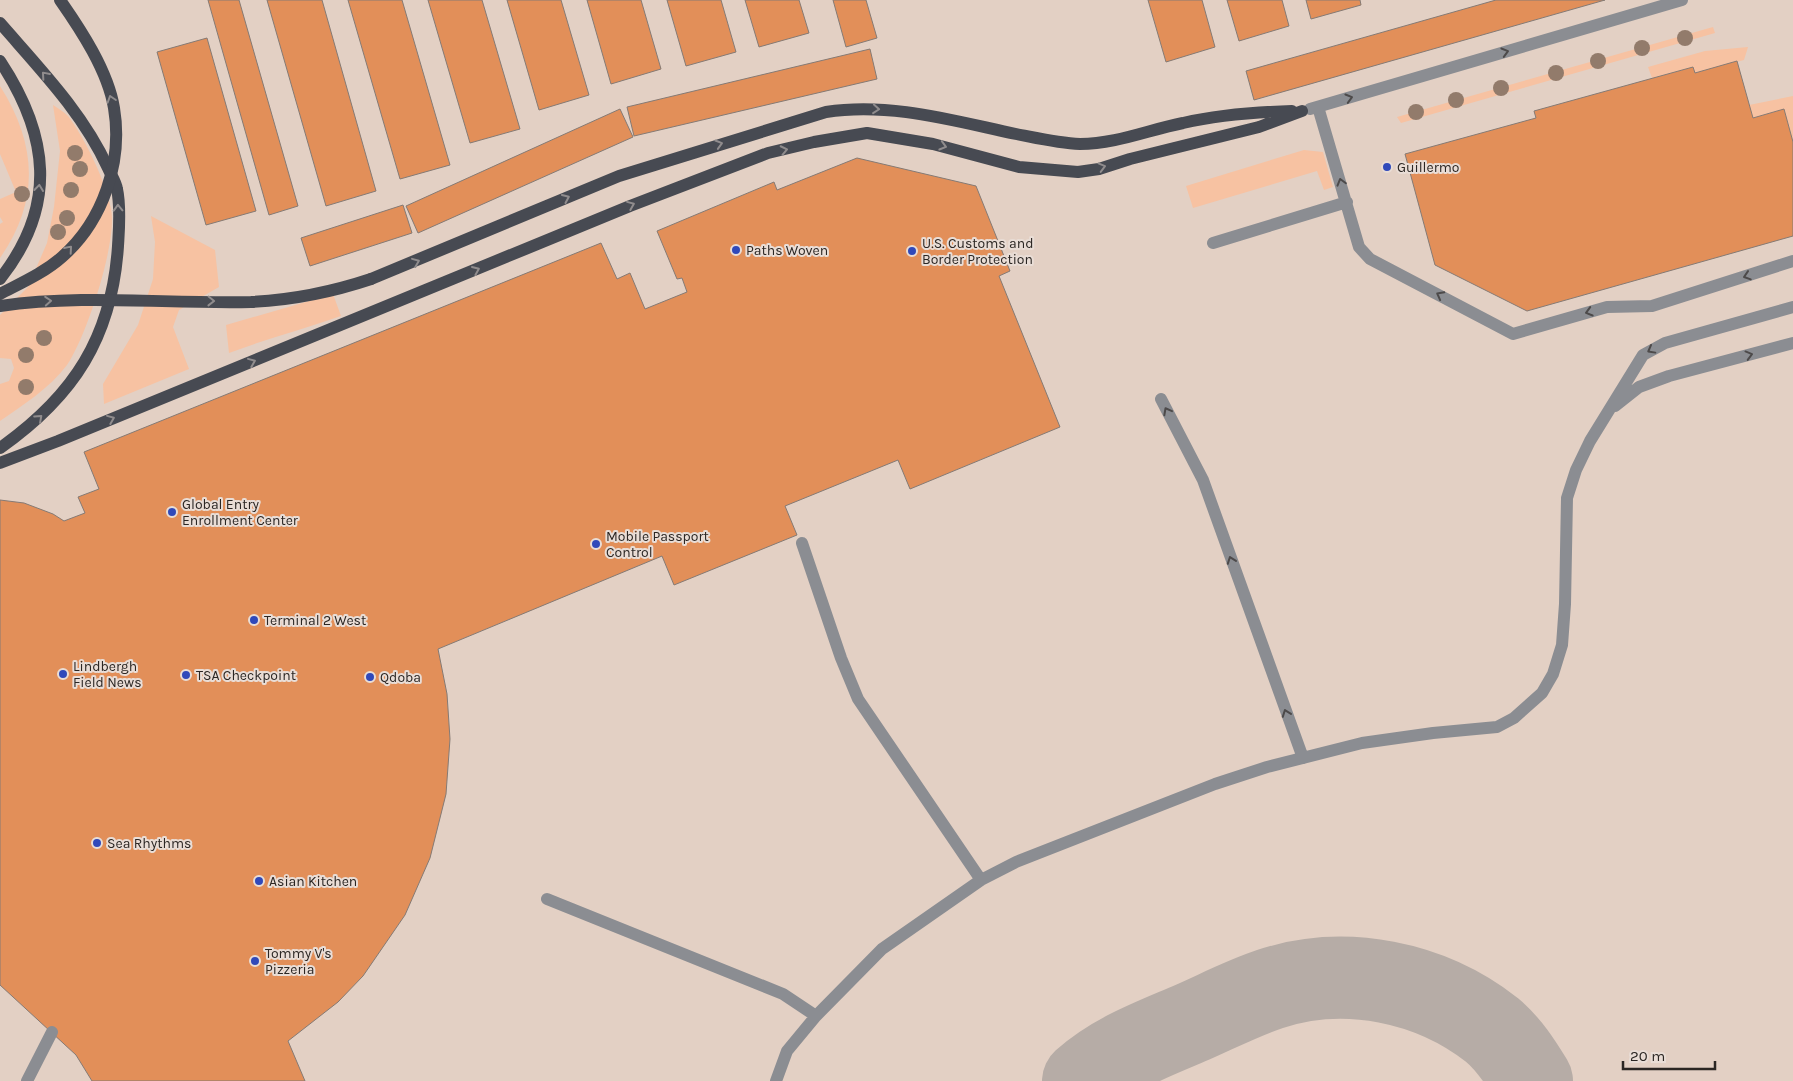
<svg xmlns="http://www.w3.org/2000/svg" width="1793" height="1081" viewBox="0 0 1793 1081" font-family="Karla,sans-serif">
	<rect width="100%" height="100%" fill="#e9ddd6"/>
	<path fill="#e3d0c4" d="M0,0H1793V1081H0Z"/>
	<path fill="#f7c2a2" d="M1713,27L1715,33L1401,123L1397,117Z
		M1748,47L1744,60L1695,73L1693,67L1652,78L1648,67L1705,51Z
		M0,86C37,144 40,201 0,258V224L3,222L0,217V199L16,192L0,154Z
		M1793,96V142L1784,110L1753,118L1749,105Z
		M53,105C58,108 64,112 68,116C85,138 106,182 111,209C118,241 86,338 67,365C50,388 23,405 0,421V384L9,381L14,368L11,359L0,358V315L28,287L47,243L54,207L60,151Z
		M1304,150L1323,152L1333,187L1324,190L1317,171L1193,208L1186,186Z
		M151,216L215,250L219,287L179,310L173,327L189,369L104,404L103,384L138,325L153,279L155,242Z
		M333,294L341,316C304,329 266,339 229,353L226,325Z"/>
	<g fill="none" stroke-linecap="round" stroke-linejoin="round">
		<path stroke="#b6aca6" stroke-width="82" d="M1083,1081C1114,1053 1154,1039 1193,1022C1218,1011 1243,998 1270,989C1345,964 1431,982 1492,1030C1509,1044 1521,1063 1532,1081"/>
	</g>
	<path fill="#e28f59" stroke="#857a74" d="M208,0H239L298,206L269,215Z
		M267,0H322L376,191L326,206Z
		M348,0H402L450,165L400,179Z
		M428,0H482L520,129L470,143Z
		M507,0H561L589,95L539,110Z
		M587,0H641L661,69L611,84Z
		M667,0H721L736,52L686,66Z
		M745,0H799L809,33L759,47Z
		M833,0H866L877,38L846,47Z
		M1148,0H1202L1215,47L1166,62Z
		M1227,0H1282L1289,26L1239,41Z
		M1306,0H1360L1361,5L1311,19Z
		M1496,0H1605L1254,100L1246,71Z
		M207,38L256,211L206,225L157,52Z
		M870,49L877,79L634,136L627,107Z
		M1737,61L1753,118L1784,109L1793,142V236L1527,311L1435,265L1405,154L1536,118L1534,111L1693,67L1695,73Z
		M620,109L633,137L418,233L406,206Z
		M857,158L976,186L1010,271L999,276L1060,427L910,489L898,460L785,506L797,535L674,585L662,556L438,649L447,694L450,739L446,794L430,858L405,915L363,976L338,1002L288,1041L305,1081H92L76,1055L0,985V500L24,503L53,514L64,521L85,513L78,497L99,489L84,452L601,243L617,279L630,273L645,309L687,292L682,278L677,279L657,231L774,182L777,190Z
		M403,205L412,233L310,266L301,238Z"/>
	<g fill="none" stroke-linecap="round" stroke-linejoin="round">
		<path stroke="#8b8d92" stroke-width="12" d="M1318,107L1359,247L1370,259L1513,334L1607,307L1652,306L1793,261
			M1310,109L1682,0
			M1213,243L1347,202
			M1161,399L1203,480L1303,758
			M1615,406L1639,387L1669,376L1793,343
			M802,543L841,658L858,699L981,880
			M547,899L783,994L816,1016
			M27,1081L52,1032
			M776,1081L787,1051L816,1016L882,949L981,880L1016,862L1215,784L1267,767L1362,743L1433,733L1497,727L1514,718L1542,693L1553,674L1562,645L1565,604L1567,498L1576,470L1590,441L1643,355L1665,343L1793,307"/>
		<path stroke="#474a52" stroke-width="12" d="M0,23C40,69 83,113 108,168C111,175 116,182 117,189C121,207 119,229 118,246C112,337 74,396 0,448
			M0,61C49,135 58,206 0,279
			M371,279L619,176L826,112C890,102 954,121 1016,134C1037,138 1058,143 1080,144C1116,144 1148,130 1183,123C1218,115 1257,112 1292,111
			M0,463L58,441L630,206L768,153L814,142L867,133L933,144L1019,167L1078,172L1099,169L1130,159L1259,127L1302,111"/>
		<path stroke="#474a52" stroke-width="12" d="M0,294C21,283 44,273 62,257C103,221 123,162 114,108C108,71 81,30 60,0
			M0,306C84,294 167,304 251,302C292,300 332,292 371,279"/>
	</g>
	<g fill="#927b6b">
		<circle cx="1685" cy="38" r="8"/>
		<circle cx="1642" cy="48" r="8"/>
		<circle cx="1598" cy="61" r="8"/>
		<circle cx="1556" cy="73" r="8"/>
		<circle cx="1501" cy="88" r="8"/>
		<circle cx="1456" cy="100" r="8"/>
		<circle cx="1416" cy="112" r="8"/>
		<circle cx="75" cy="153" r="8"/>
		<circle cx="80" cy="169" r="8"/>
		<circle cx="71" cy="190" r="8"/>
		<circle cx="22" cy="194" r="8"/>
		<circle cx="67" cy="218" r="8"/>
		<circle cx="58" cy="232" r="8"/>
		<circle cx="44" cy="338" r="8"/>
		<circle cx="26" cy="355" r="8"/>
		<circle cx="26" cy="387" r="8"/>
	</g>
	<defs><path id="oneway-chevron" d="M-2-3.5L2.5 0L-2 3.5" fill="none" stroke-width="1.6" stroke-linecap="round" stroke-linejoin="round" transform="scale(1.25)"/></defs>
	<g stroke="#4d4a4a">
		<use href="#oneway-chevron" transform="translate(1505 52) rotate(-16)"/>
		<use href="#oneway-chevron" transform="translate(1349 98) rotate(-16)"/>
		<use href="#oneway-chevron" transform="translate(1341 182) rotate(-106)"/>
		<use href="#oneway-chevron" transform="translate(1747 276) rotate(162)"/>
		<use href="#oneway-chevron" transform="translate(1440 295) rotate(-152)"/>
		<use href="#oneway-chevron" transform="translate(1589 312) rotate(164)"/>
		<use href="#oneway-chevron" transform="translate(1651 350) rotate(151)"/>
		<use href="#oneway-chevron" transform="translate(1749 355) rotate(-15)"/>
		<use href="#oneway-chevron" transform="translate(1167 411) rotate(-118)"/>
		<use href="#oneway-chevron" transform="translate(1231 560) rotate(-110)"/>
		<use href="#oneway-chevron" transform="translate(1286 713) rotate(-110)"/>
	</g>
	<g stroke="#908c8d">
		<use href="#oneway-chevron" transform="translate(45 75) rotate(-131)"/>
		<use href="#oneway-chevron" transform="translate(111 99) rotate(-108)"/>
		<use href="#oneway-chevron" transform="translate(876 109) rotate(5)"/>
		<use href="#oneway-chevron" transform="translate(719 144) rotate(-17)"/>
		<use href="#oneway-chevron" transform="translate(943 146) rotate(16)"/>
		<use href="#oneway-chevron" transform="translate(784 150) rotate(-12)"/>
		<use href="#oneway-chevron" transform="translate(1102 167) rotate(-15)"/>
		<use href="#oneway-chevron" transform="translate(39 188) rotate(-83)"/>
		<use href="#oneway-chevron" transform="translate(566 198) rotate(-24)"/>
		<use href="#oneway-chevron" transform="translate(631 205) rotate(-22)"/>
		<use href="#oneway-chevron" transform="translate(118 208) rotate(-92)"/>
		<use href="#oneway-chevron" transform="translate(69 249) rotate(-49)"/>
		<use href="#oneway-chevron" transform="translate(416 262) rotate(-22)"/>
		<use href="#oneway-chevron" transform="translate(476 270) rotate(-23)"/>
		<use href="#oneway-chevron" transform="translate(48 301) rotate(-4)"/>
		<use href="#oneway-chevron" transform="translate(211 301) rotate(1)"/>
		<use href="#oneway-chevron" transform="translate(252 362) rotate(-22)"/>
		<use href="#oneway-chevron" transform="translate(39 418) rotate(-42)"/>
		<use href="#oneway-chevron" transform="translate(111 419) rotate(-22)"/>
	</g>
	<g fill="#3049ba" stroke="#e9ddd6" stroke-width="2">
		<circle cx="1387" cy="167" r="5"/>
		<circle cx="736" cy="250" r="5"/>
		<circle cx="912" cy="251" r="5"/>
		<circle cx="172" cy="512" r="5"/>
		<circle cx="596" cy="544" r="5"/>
		<circle cx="254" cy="620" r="5"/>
		<circle cx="63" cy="674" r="5"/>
		<circle cx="186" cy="675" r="5"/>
		<circle cx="370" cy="677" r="5"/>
		<circle cx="97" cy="843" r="5"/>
		<circle cx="259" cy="881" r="5"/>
		<circle cx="255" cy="961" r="5"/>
	</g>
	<g text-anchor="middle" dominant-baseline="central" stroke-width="4" stroke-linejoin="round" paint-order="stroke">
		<g font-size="14" fill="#2b2623" stroke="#e9ddd6" text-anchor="start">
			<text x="1397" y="167">Guillermo</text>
			<text x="922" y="243">U.S. Customs and<tspan x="922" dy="16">Border Protection</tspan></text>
			<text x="746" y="250">Paths Woven</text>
			<text x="182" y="504">Global Entry<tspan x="182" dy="16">Enrollment Center</tspan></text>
			<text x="606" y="536">Mobile Passport<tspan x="606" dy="16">Control</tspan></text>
			<text x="264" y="620">Terminal 2 West</text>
			<text x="73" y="666">Lindbergh<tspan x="73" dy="16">Field News</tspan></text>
			<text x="196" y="675">TSA Checkpoint</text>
			<text x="380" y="677">Qdoba</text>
			<text x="107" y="843">Sea Rhythms</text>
			<text x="269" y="881">Asian Kitchen</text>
			<text x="265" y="953">Tommy V's<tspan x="265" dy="16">Pizzeria</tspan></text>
		</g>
	</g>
	<path d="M1623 1061v8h92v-8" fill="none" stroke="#2b2623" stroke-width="2.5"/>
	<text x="1630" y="1061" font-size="15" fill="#2b2623" stroke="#e9ddd6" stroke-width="4" paint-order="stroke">20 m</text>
</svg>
